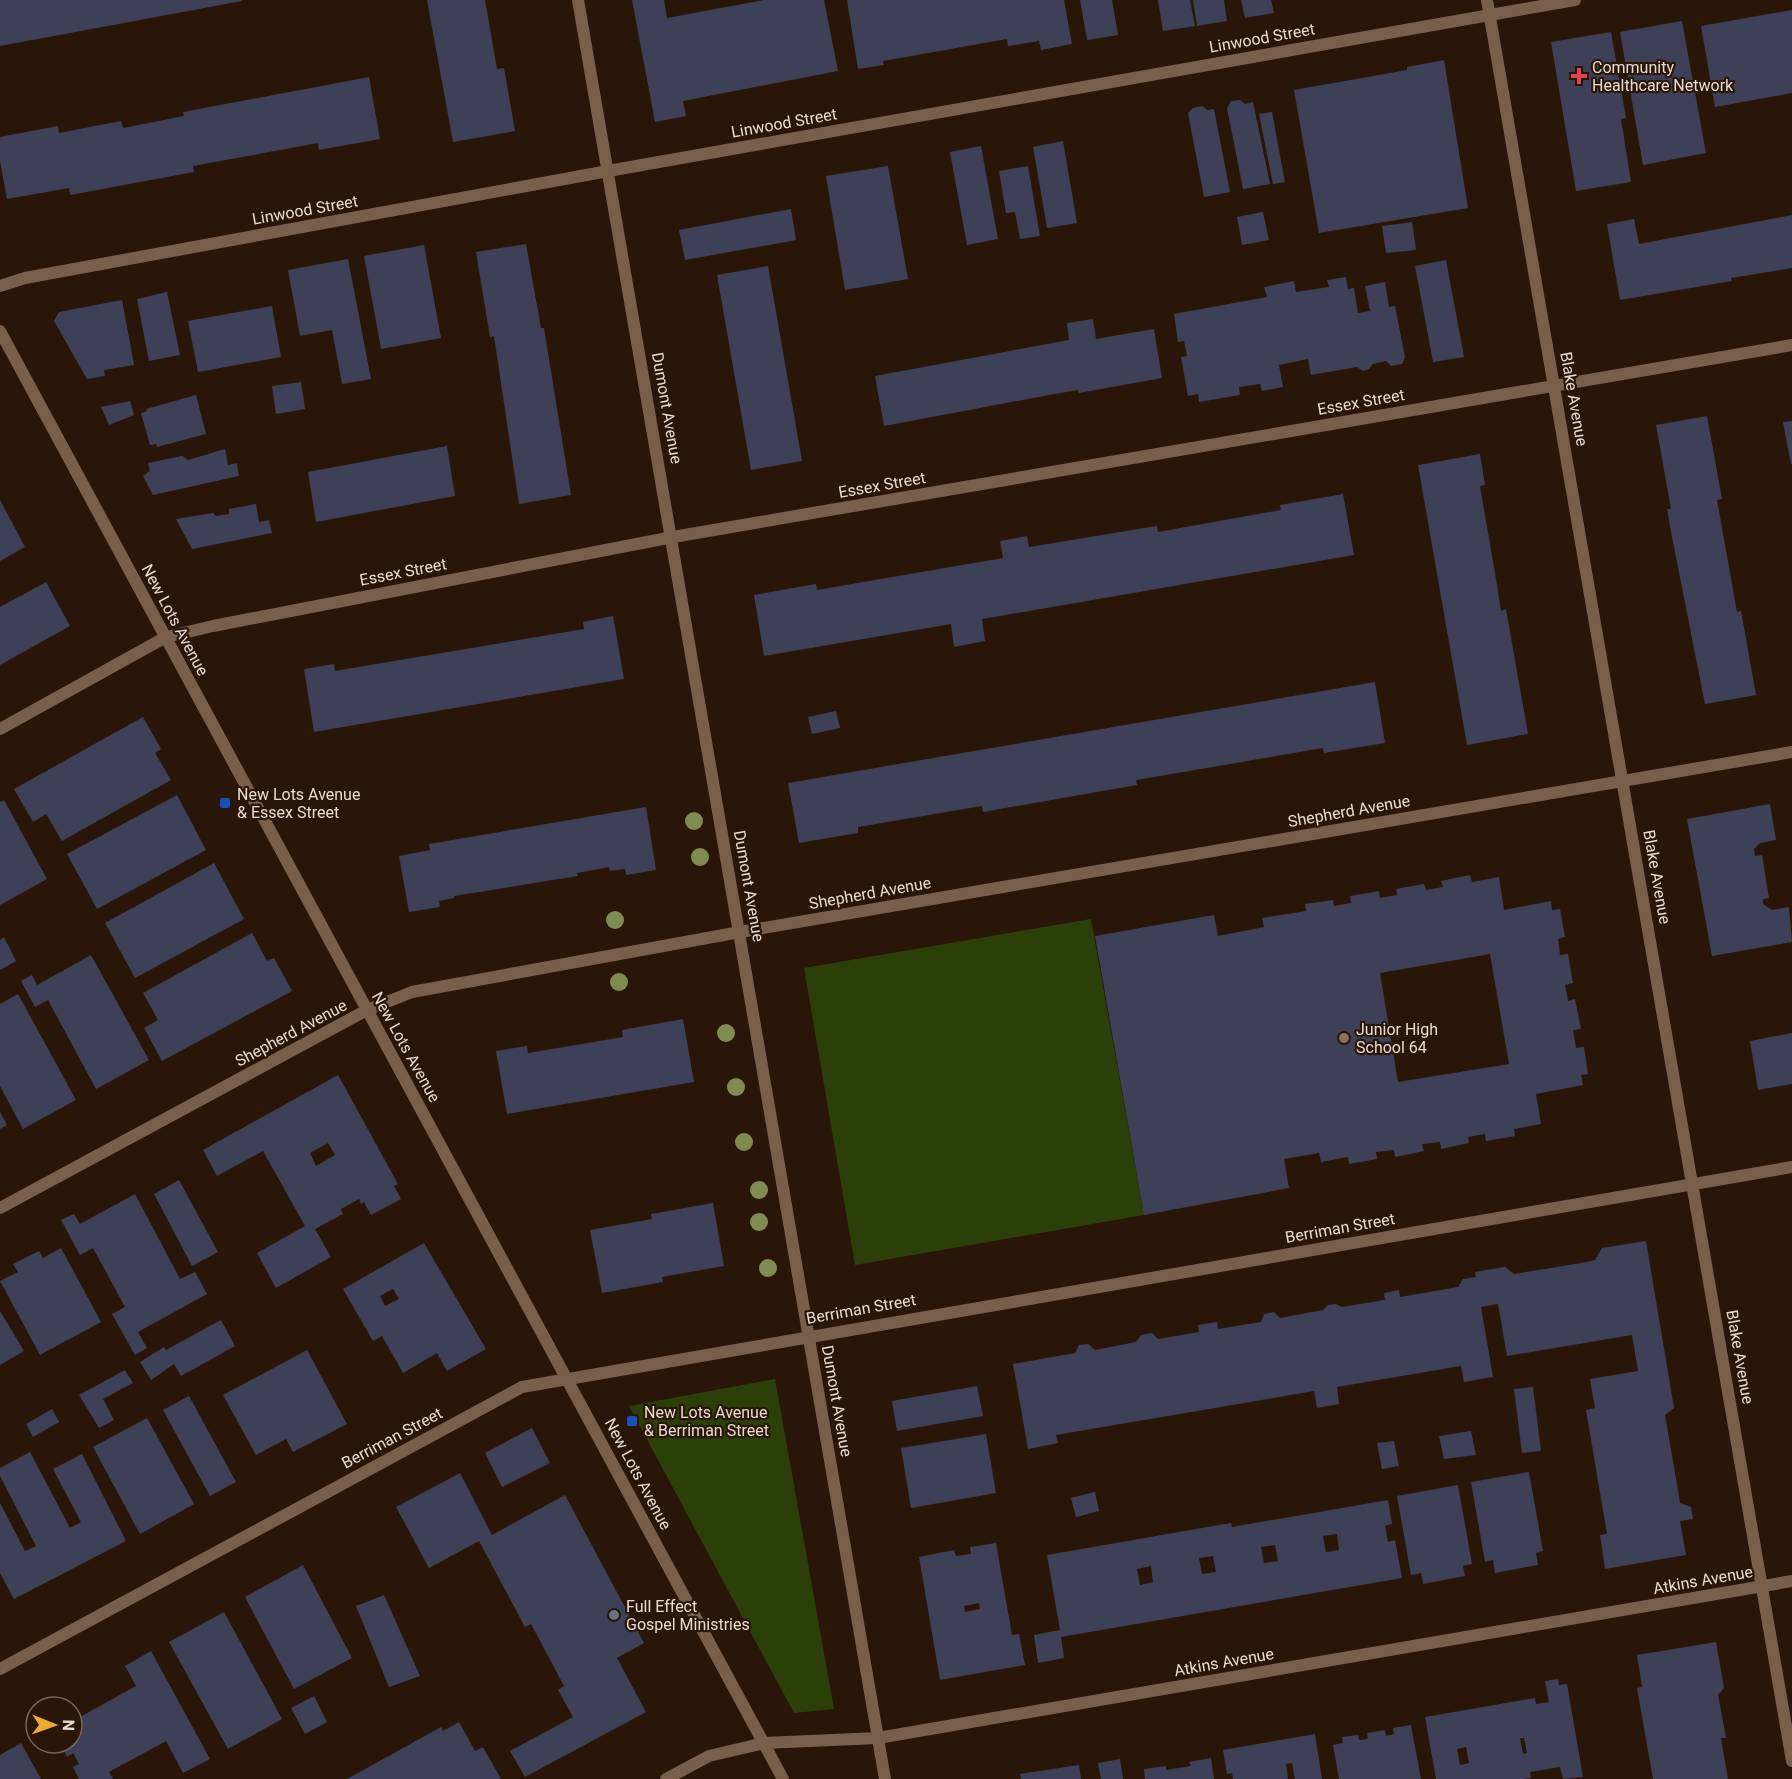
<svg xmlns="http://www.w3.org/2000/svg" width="1792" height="1779" viewBox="0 0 1792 1779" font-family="Roboto,sans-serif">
	<rect width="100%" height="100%" fill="#2a1608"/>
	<path fill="#2d3f09" d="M1091,919L1144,1215L855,1265L804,968Z
		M775,1379L834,1709L794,1713L629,1406Z"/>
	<path fill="#3e4058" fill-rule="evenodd" d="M0,0H242V1L0,46Z
		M427,0H485L497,69L504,68L515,131L453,142Z
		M632,0H664L667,18L764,0H824L838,71L683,101L686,116L655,122Z
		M847,0H1064L1072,44L1041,50L1039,41L1008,46L1007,39L883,61L884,65L858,69Z
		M1080,0H1112L1118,35L1087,40Z
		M1158,0H1190L1195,26L1163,31Z
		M1193,0H1224L1227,21L1197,26Z
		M1241,0H1271L1274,13L1245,18Z
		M1792,10V93L1715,107L1701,26Z
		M1682,21L1706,153L1643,165L1620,32Z
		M1611,32L1626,118L1621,119L1631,182L1576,191L1551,42Z
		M1444,60L1468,208L1319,233L1294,90L1407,70V67Z
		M369,77L380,139L319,150L318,143L286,149L193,166L194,172L70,195L69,188L7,199L0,161V137L58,126L59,133L121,121L123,128L184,116L183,112Z
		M1240,100L1245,104L1253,102L1270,184L1243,189L1227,108L1231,101Z
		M1202,106L1207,110L1214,109L1230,192L1204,197L1188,113L1193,108Z
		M1272,112L1285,182L1273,184L1259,114Z
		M1063,141L1077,223L1047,228L1033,147Z
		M981,146L998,239L967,245L950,152Z
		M888,166L908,279L845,290L826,176Z
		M1028,166L1040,236L1020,239L1015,212L1006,213L999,171Z
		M791,209L796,240L685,260L679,230Z
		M1263,212L1269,240L1242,245L1237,217Z
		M1792,215V268L1731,278L1732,281L1620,300L1607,224L1634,219L1639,244Z
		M1412,222L1416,250L1386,253L1382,226Z
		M526,244L541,328H544L571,495L519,504L494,336L490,337L476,252Z
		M424,245L441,338L381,349L364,256Z
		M348,259L371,379L342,384L332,330L300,336L288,270Z
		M1446,260L1464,357L1433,362L1415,266Z
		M768,266L802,461L751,470L717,275Z
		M1346,277L1348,289L1354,288L1358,313L1370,311L1365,286L1385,282L1389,307L1395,306L1405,357L1402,364L1391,366L1386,361L1373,364L1369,369L1363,371L1357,367L1311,375L1308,359L1279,365L1283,387L1262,391L1260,384L1239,387L1240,395L1199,402L1198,394L1188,396L1181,357L1187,356L1184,341L1178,342L1174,314L1267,297L1264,287L1294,281L1296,292L1329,287L1327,280Z
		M167,292L180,355L149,361L137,299Z
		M122,300L134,365L104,370L105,376L87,379L54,321L59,312Z
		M272,306L281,357L198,372L188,321Z
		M1093,319L1096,339L1154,329L1162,378L1079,393L1078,390L1049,395L884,426L875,376L1069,340L1067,323Z
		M301,382L305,409L276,414L272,386Z
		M196,395L206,434L157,447L156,444L150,445L141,413L147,411L146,409Z
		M130,401L134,415L109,425L101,407Z
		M1707,416L1722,499L1717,500L1737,612L1741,611L1756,695L1705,704L1672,537L1667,509H1671L1656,425Z
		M1792,421V464H1791L1783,422Z
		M447,446L455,496L316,522L308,472Z
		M225,449L228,465L237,463L239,476L153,495L143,476L150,471L148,463L182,456L188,460Z
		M1480,454L1485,485L1480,486L1496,579L1501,611L1506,609L1528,734L1467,745L1418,465Z
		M1343,494L1354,555L982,619L985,641L954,647L951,624L764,656L754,595L816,584L817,590L1003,558L1000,541L1027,536L1029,547L1157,526L1158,532L1281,510L1280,505Z
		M0,500L25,547L0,561Z
		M256,504L259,522L269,520L272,533L192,549L176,519L213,513L216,516L229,514V509Z
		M46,582L70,626L0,665V607Z
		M613,616L624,679L314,732L304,669L334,664L335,671L584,629L583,622Z
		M1375,682L1385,743L1324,753L1323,748L1230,764L1136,780L1137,785L983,812L982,806L858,827V833L799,843L788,783Z
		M836,711L840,728L812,734L808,717Z
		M143,717L161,749L155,753L171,780L62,841L46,814L33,822L14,789Z
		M177,795L206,850L97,909L67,854Z
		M4,800L47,879L0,905V802Z
		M1770,804L1776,840L1760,843L1754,849L1755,856L1762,855L1769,898L1763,899V904L1772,910L1789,907L1792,942L1712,956L1687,819Z
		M646,807L656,870L626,875L625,869L610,871L609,867L577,873L578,876L454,896V898L439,901L440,907L409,912L399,856L430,850L429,844Z
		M214,863L244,919L135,978L105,923Z
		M1470,875L1472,882L1499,877L1504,910L1551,901L1552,910L1560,909L1565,937L1558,939L1560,955L1568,954L1573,983L1565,985L1568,1001L1575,999L1581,1029L1573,1030L1576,1048L1584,1047L1588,1074L1581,1075L1583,1085L1536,1094L1541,1124L1514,1129L1515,1136L1486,1141L1485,1134L1468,1137L1469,1143L1441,1149L1440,1142L1422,1144L1424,1151L1395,1157L1394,1150L1376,1152L1377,1159L1349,1164L1348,1157L1321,1162L1319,1153L1284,1159L1289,1188L1144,1215L1095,936L1214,915L1218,936L1264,927L1262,918L1306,911L1305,904L1333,900L1334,906L1351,903L1350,896L1379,891L1380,898L1397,895L1396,889L1424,884L1426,890L1443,887L1441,881ZM1490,954L1509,1064L1398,1082L1380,973Z
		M252,933L267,961L274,958L292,991L162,1061L144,1028L158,1020L143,993Z
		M4,937L16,961L0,970V940Z
		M91,955L149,1060L96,1089L48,1000L35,1007L21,981L32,975L37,985Z
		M18,994L76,1100L23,1129L0,1086V1004Z
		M683,1019L694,1082L507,1114L496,1051L527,1046L528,1053L623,1037L622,1030Z
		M1792,1033V1084L1758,1090L1750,1041Z
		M338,1075L398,1184L394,1186L401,1199L371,1215L364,1202L361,1204L359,1199L341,1209L343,1214L315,1229L331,1257L276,1288L257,1253L305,1226L263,1151L217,1176L203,1150ZM328,1143L335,1155L316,1166L310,1153Z
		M0,1112L7,1125L0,1129Z
		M179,1180L218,1252L192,1266L154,1194Z
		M135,1194L180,1279L195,1272L207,1294L138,1332L147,1348L135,1355L112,1314L125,1307L93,1248L80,1255L61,1220L74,1214L80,1224Z
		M713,1203L724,1266L662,1277L663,1282L602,1293L590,1230L652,1219L651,1214Z
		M1646,1241L1674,1408L1665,1415L1678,1490L1680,1503L1691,1507L1693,1519L1680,1521L1686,1555L1605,1569L1600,1535L1607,1534L1586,1410L1595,1408L1590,1379L1638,1371L1632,1335L1507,1356L1498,1304L1481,1307L1493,1377L1464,1382L1461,1366L1337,1387L1339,1404L1317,1408L1314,1391L1056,1435L1058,1443L1028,1449L1013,1364L1075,1353L1079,1345L1088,1344L1095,1350L1136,1342L1141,1335L1152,1333L1158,1339L1199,1332L1198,1325L1217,1322L1218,1329L1261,1322L1264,1314L1274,1312L1280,1318L1323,1310L1328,1305L1336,1304L1342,1307L1385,1300L1384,1293L1399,1290L1400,1297L1458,1287L1463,1279L1476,1277L1475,1272L1505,1267L1514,1274L1587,1262L1595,1260L1602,1248Z
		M424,1243L486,1349L447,1371L437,1353L403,1373L382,1336L373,1341L343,1289ZM393,1289L399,1299L385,1306L380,1296Z
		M61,1248L101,1322L40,1355L0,1281L18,1272L13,1264L39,1251L43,1258Z
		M0,1311L24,1351L0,1365Z
		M221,1320L235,1346L181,1376L174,1364L151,1380L140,1362L164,1347L166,1350Z
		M307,1350L347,1424L293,1452L286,1439L256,1455L223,1395Z
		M125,1370L133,1383L103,1399L114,1420L99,1428L79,1395Z
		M977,1386L983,1416L897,1431L892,1401Z
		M1533,1387L1541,1451L1522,1453L1514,1389Z
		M189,1396L236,1482L210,1496L163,1410Z
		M52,1409L59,1422L33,1437L26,1424Z
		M147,1418L194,1504L140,1534L93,1447Z
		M532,1428L550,1463L502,1487L485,1453Z
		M1471,1431L1476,1455L1444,1459L1439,1436Z
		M986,1434L996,1493L911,1508L901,1448Z
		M1394,1441L1399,1466L1382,1469L1377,1443Z
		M30,1452L70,1528L81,1522L53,1469L82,1454L126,1541L14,1599L0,1573V1503L25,1551L36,1546L0,1476V1468Z
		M1529,1472L1543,1551L1536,1553L1538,1565L1495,1573L1493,1560L1485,1562L1471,1482Z
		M460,1473L492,1535L565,1495L644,1643L617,1658L646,1712L525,1777L510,1751L573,1717L558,1690L564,1686L531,1624L525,1627L479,1541L429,1568L396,1507Z
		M1458,1485L1472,1564L1463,1566L1465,1576L1423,1584L1421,1573L1411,1575L1397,1496Z
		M1095,1492L1099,1511L1076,1517L1071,1498Z
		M1388,1500L1392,1524L1385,1526L1388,1542L1395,1540L1402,1578L1061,1637L1064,1658L1038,1663L1034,1635L1060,1630L1047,1555L1202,1528L1231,1523L1232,1527ZM1337,1534L1339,1550L1326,1552L1323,1536ZM1275,1545L1278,1561L1264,1563L1261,1547ZM1213,1556L1216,1572L1202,1574L1199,1558ZM1151,1566L1153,1582L1140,1585L1137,1569Z
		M996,1543L1012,1635L1019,1634L1025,1665L940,1680L919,1557L954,1550L956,1556L971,1554L970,1547ZM979,1603L980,1609L965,1612L964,1606Z
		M303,1565L352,1658L294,1689L245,1597Z
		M384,1595L420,1676L389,1687L356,1606Z
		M224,1612L282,1719L228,1749L169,1642Z
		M1716,1642L1724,1688L1718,1695L1726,1738H1721L1728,1779H1653L1637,1688L1642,1687L1637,1655Z
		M151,1651L210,1759L183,1773L166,1741L109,1772L113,1779H79L73,1767L79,1764L73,1753L67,1757L60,1743H72V1711L75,1709L80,1717L136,1686L125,1666Z
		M1558,1679L1559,1685L1567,1684L1583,1777L1563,1779L1560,1767L1530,1772L1531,1778L1524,1779H1436L1425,1717L1535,1698L1536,1704L1549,1702L1545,1681ZM1520,1738H1524L1527,1753L1523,1754ZM1466,1747L1469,1763L1460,1765L1457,1749Z
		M314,1696L327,1722L305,1734L291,1708Z
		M459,1722L475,1751L483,1747L501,1779H347L441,1727L443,1731Z
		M1411,1725L1421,1779H1339L1333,1745L1343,1743L1342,1737L1358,1735L1359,1740L1368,1739L1367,1733L1385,1730L1386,1736L1394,1734L1393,1728Z
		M1315,1734L1322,1779H1295L1292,1763L1286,1764L1288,1779H1233L1232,1773L1227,1774L1223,1750Z
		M21,1743L41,1779H0V1755Z
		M1211,1758L1214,1779H1145L1144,1769L1166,1766V1770L1191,1766L1189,1762Z
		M1120,1759L1123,1779H1101L1098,1763Z
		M1079,1765L1081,1779H1021L1020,1774Z"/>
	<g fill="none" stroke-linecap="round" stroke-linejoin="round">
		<path stroke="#785f4b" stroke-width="12" d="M578,0L885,1779
			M1487,0L1792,1761
			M0,286L25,278L608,171L1575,0
			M0,729L166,637L213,626L673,537L1792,345
			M0,1208L367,1010L412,992L740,932L1792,752
			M0,1669L522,1387L1792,1167
			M666,1779L709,1756L764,1743L878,1738L1792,1581"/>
		<path stroke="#785f4b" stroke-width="12" d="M0,331L783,1779"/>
	</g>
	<g fill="#7f8b50">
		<circle cx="694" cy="821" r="9"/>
		<circle cx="700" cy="857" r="9"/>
		<circle cx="615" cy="920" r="9"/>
		<circle cx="619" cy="982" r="9"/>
		<circle cx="726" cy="1033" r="9"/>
		<circle cx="736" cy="1087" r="9"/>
		<circle cx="744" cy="1142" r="9"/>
		<circle cx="759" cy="1190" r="9"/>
		<circle cx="759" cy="1222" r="9"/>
		<circle cx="768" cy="1268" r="9"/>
	</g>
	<path fill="#e0444e" stroke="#2a1608" stroke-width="2" d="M1576 67h6v6h6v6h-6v6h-6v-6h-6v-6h6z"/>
	<g fill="#1a4fb4" stroke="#2a1608" stroke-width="2">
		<rect x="219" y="797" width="12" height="12" rx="3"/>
		<rect x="626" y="1415" width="12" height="12" rx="3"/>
	</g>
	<circle fill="#8d6e63" stroke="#2a1608" stroke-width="2" cx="1344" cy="1038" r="6"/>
	<circle fill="#6b7280" stroke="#2a1608" stroke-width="2" cx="614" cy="1615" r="6"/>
	<g text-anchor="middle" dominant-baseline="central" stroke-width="4.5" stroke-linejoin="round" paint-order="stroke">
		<g font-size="16" fill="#e9dbd2" stroke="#2a1608">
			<text transform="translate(1262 38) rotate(-10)">Linwood Street</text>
			<text transform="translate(784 123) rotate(-10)">Linwood Street</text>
			<text transform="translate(305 210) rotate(-10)">Linwood Street</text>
			<text transform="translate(1574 399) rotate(80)">Blake Avenue</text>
			<text transform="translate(1361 402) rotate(-10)">Essex Street</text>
			<text transform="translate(667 408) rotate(80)">Dumont Avenue</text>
			<text transform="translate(882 485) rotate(-10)">Essex Street</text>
			<text transform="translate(403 572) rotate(-11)">Essex Street</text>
			<text transform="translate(175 620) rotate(62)">New Lots Avenue</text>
			<text transform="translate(1349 811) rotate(-10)">Shepherd Avenue</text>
			<text transform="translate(1657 877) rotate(80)">Blake Avenue</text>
			<text transform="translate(749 886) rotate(80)">Dumont Avenue</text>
			<text transform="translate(870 893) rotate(-10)">Shepherd Avenue</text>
			<text transform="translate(291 1033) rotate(-28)">Shepherd Avenue</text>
			<text transform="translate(406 1047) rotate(61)">New Lots Avenue</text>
			<text transform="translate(1340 1228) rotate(-10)">Berriman Street</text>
			<text transform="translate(861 1309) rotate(-10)">Berriman Street</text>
			<text transform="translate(1740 1357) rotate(80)">Blake Avenue</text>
			<text transform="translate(837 1401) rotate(80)">Dumont Avenue</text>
			<text transform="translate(392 1438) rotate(-28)">Berriman Street</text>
			<text transform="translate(638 1474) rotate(62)">New Lots Avenue</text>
			<text transform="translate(1703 1580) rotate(-10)">Atkins Avenue</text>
			<text transform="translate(1224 1662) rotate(-10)">Atkins Avenue</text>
		</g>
		<g font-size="16" fill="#e9dbd2" stroke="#2a1608" text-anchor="start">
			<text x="1592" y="67">Community<tspan x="1592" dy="18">Healthcare Network</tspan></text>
			<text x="237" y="794">New Lots Avenue<tspan x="237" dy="18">&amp; Essex Street</tspan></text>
			<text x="1356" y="1029">Junior High<tspan x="1356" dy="18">School 64</tspan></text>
			<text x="644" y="1412">New Lots Avenue<tspan x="644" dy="18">&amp; Berriman Street</tspan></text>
			<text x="626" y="1606">Full Effect<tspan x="626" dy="18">Gospel Ministries</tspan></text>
		</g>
	</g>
	<g transform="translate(54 1725) rotate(91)"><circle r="28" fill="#2a1608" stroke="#766559" stroke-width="1.5"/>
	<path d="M0-4.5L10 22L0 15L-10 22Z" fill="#eba93a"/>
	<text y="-9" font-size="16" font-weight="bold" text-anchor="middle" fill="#e9dbd2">N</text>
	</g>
</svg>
